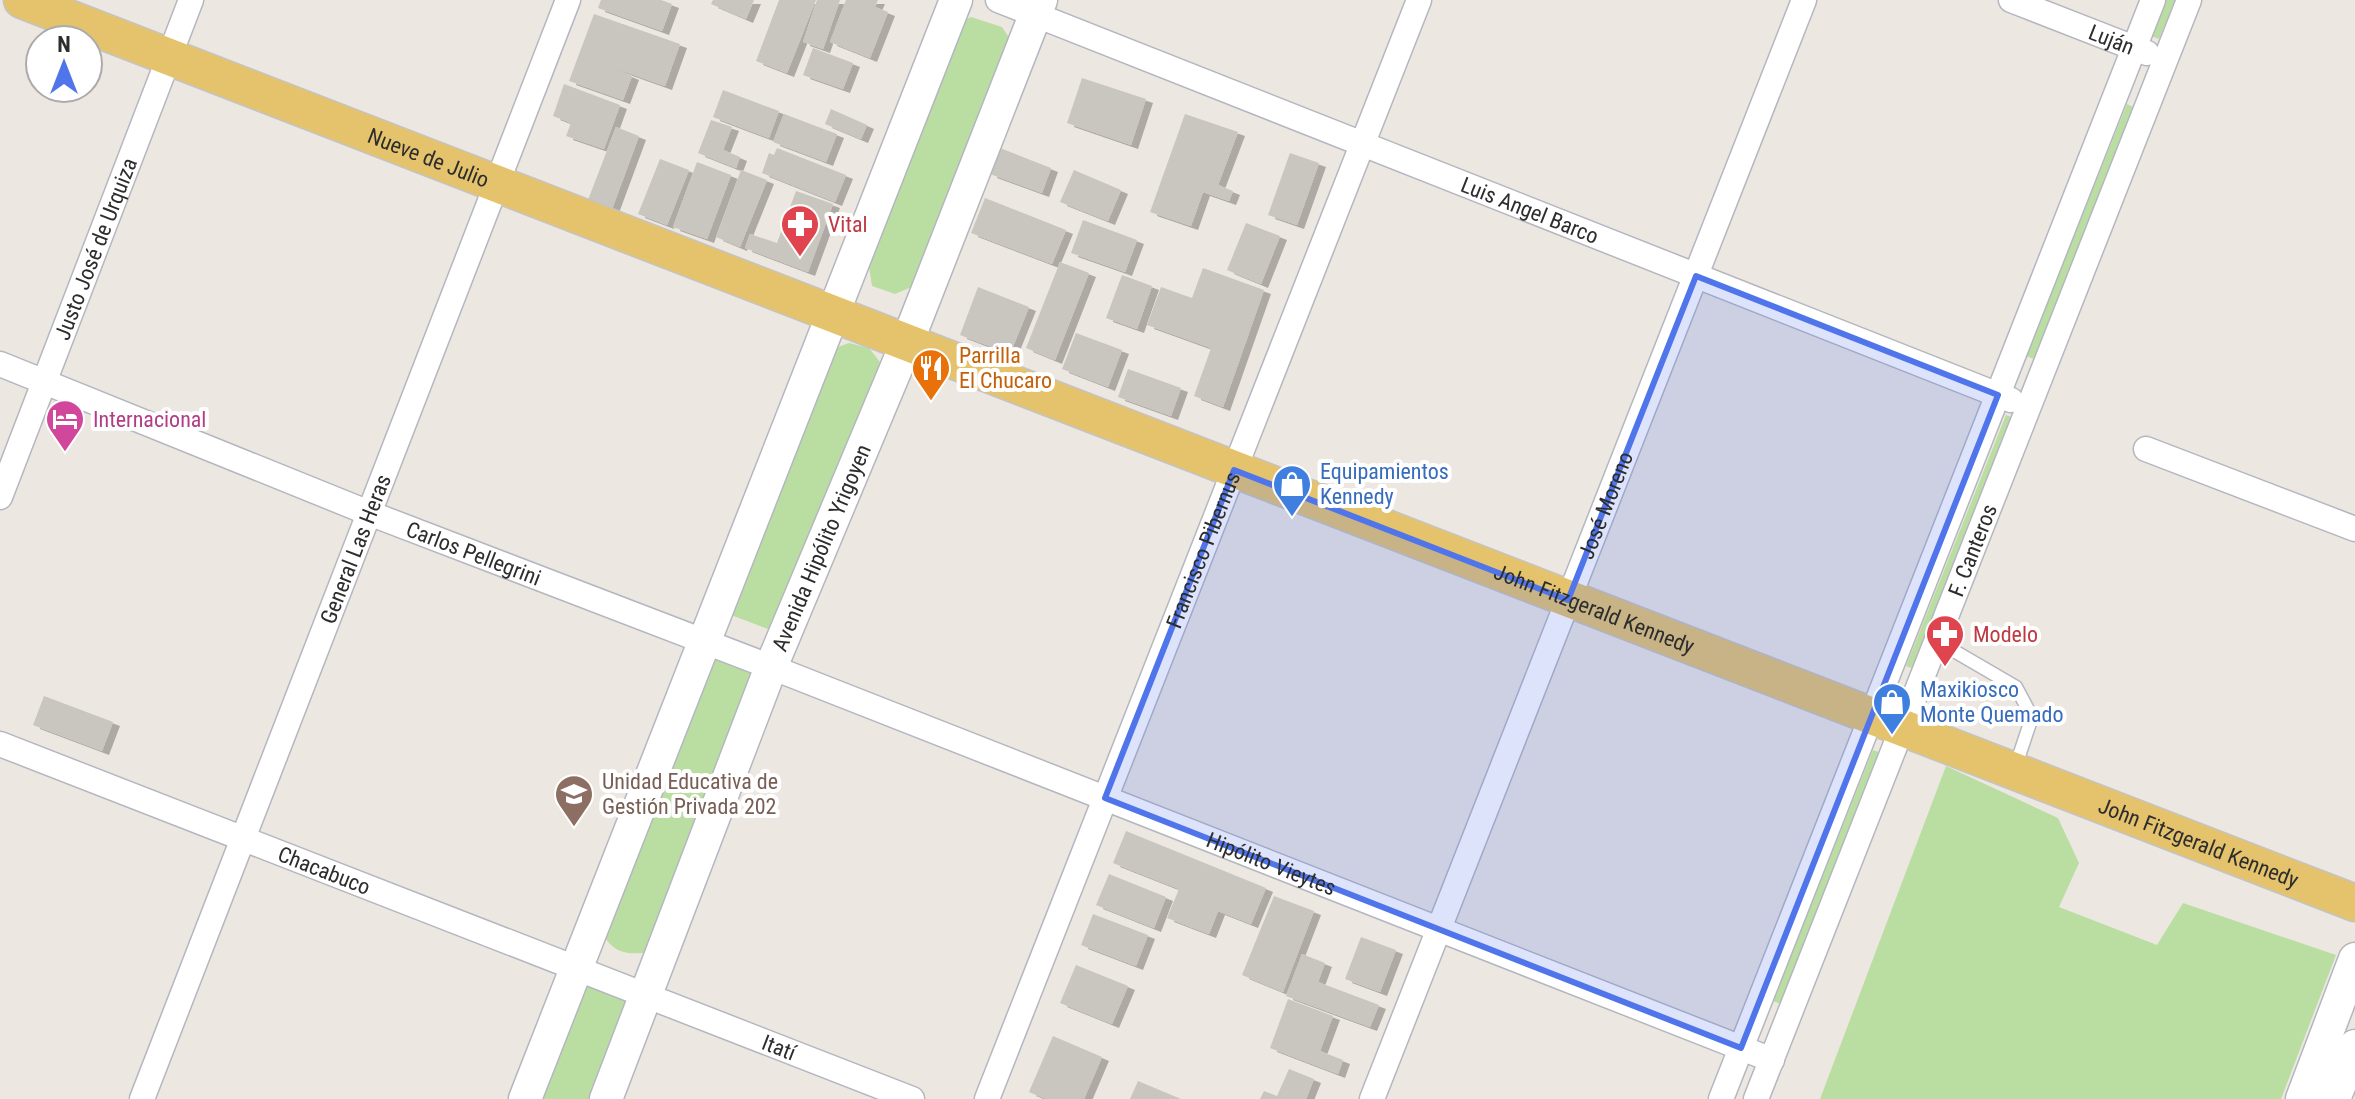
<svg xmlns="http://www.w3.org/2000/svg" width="2355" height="1099" viewBox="0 0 2355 1099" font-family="'Roboto Condensed',sans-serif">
	<defs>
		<filter id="shadow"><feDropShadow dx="7" dy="4" stdDeviation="0" flood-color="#0004"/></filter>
	</defs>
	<rect width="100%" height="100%" fill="#ede7e1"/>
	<path fill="#badea2" d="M2165,0H2175L2159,39L2151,36Z
		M971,17L1002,27L1012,42L914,286L895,294L872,286L868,260L957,24Z
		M2127,104L2135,108L2034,359L2026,356Z
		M849,343L869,348L880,362L781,622L768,629L731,615L827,351Z
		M2006,415L2014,418L1914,669L1906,666Z
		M718,660L749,670L757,681L654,951C634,955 615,956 604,936L708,663Z
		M1873,750L1881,753L1781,1004L1773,1001Z
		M1946,766L2058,818L2079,863L2059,907L2157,945L2183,903L2336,955L2281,1099H1820Z
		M590,984L627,1000L596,1099H536L577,992Z"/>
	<path fill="#c9c5bf" filter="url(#shadow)" d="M601,0H661L672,4L662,31L598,8Z
		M713,0H754L746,19L711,4Z
		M779,0H816L787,73L756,61Z
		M817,0H840L823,49L803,42Z
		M846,0H878L875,7L888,12L870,58L830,42Z
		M594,14L680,44L665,86L606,65L632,76L623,100L569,81Z
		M813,48L853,63L843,89L803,75Z
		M1082,78L1146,99L1131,145L1067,123Z
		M564,84L620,105L604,149L566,136L571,123L553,116Z
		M723,90L779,111L769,138L713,117Z
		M831,109L867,125L861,139L825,124Z
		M784,114L837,134L826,162L773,142Z
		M1185,114L1238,132L1218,185L1233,191L1229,201L1203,192L1191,226L1150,212Z
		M711,120L732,127L723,150L740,157L736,168L698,153Z
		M616,127L639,136L612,209L588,200Z
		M777,148L846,175L835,202L762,173L769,153L774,155Z
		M1000,148L1051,168L1042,193L990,174Z
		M1290,153L1319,163L1297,225L1268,215Z
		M660,159L689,170L667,225L638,214Z
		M697,162L731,175L707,239L673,227Z
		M741,170L767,180L740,247L716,237Z
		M1074,170L1121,190L1108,221L1060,202Z
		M796,191L833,204L808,272L745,248L750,234L777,243Z
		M985,198L1066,230L1052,264L971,233Z
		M1083,220L1137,240L1125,272L1071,253Z
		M1246,223L1280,236L1261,284L1227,270Z
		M1060,262L1089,273L1055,360L1026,348Z
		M1203,268L1264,290L1223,407L1194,396L1211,348L1147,325L1161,287L1192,298Z
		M1122,275L1152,286L1137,329L1106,318Z
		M978,287L1029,307L1010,354L960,335Z
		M1076,333L1122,350L1108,387L1062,369Z
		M1128,369L1181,388L1171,416L1118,397Z
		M44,696L113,722L102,751L33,725Z
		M1126,831L1266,888L1251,924L1218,911L1209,934L1167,918L1179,889L1113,863Z
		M1109,874L1166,897L1154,928L1096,905Z
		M1274,896L1314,911L1283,992L1242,975Z
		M1093,914L1148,935L1136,966L1081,945Z
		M1361,937L1396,950L1380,992L1345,979Z
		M1302,954L1325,963L1318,982L1379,1005L1370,1027L1286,996Z
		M1076,965L1128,986L1112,1024L1060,1003Z
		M1288,999L1333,1016L1320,1051L1343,1060L1338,1074L1270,1048Z
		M1053,1036L1102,1057L1084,1099H1046L1029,1092Z
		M1289,1069L1314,1079L1306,1099H1260L1264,1091L1277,1096Z
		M1138,1081L1181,1099H1130Z"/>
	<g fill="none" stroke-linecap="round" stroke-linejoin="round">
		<g stroke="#b4b7bf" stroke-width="15">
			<path id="service" d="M1937,641L2016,687L2032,717L2015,768"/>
		</g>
		<g stroke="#b4b7bf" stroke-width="27">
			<g id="minor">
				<path id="s1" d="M998,0L2011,400"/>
				<path id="s2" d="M2011,0L2147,53"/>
				<path id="s3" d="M0,364L369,513L771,667L1772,1060"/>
				<path d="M2146,449L2355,529"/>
				<path id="s4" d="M0,497L191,0"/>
				<path id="s5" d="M0,744L912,1099"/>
				<path id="s6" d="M142,1099L568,0"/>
				<path id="s7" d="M987,1099L1419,0"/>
				<path id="s8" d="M1372,1099L1804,0"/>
				<path d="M1721,1099L2153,0"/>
				<path id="s9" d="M1756,1099L2189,0"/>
			</g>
		</g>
		<g stroke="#b4b7bf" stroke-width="35">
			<g id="secondary">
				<path d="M525,1099L956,0"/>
				<path id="s10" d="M606,1099L771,667L908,340L1041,0"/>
				<path d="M2302,1099L2355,959"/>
				<path d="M2334,1099L2355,1046"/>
			</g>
		</g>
		<g stroke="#c4c4c4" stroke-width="39">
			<g id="primary">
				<path id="s11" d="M22,0L2355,903"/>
			</g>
		</g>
		<use href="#service" stroke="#fff" stroke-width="12"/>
		<use href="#minor" stroke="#fff" stroke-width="24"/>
		<use href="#secondary" stroke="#fff" stroke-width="32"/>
		<use href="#primary" stroke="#e5c36d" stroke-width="36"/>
	</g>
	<path fill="#5075eb" fill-opacity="0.2" stroke="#5075eb" stroke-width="6" stroke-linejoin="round" d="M1696,276L1998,395L1741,1048L1105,798L1234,470L1568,600Z"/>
	<defs>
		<g id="pharmacy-pin" transform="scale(2)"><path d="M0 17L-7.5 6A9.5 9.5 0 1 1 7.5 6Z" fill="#e0444e" stroke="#fff"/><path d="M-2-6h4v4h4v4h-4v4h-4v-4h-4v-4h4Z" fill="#fff"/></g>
		<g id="restaurant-pin" transform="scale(2)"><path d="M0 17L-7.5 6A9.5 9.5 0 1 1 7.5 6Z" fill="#e8710a" stroke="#fff"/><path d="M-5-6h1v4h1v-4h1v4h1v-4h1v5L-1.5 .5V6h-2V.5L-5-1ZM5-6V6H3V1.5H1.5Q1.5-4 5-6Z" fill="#fff"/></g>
		<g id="hotel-pin" transform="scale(2)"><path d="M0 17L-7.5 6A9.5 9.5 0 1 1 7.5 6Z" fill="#d1479c" stroke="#fff"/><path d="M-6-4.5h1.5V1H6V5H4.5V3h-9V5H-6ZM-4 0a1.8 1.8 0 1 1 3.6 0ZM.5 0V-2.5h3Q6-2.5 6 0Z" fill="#fff"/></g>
		<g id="shop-pin" transform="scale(2)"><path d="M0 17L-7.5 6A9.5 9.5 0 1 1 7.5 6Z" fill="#3f7fe0" stroke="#fff"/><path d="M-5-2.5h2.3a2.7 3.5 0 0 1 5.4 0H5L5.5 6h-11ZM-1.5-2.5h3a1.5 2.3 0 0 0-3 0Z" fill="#fff"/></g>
		<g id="school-pin" transform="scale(2)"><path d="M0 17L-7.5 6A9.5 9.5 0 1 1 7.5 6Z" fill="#8d6e63" stroke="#fff"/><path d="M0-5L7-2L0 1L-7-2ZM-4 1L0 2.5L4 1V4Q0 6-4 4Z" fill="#fff"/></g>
	</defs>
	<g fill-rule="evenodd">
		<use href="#pharmacy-pin" x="800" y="224"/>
		<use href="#restaurant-pin" x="931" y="368"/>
		<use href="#hotel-pin" x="65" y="419"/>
		<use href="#shop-pin" x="1292" y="484"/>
		<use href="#pharmacy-pin" x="1945" y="634"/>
		<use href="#shop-pin" x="1892" y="702"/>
		<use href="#school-pin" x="574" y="794"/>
	</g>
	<g text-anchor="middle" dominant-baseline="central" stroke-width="8" stroke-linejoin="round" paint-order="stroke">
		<g font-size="22" fill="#2d2d2d" stroke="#fff">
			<text stroke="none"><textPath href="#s2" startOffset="108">Luján</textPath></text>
			<text stroke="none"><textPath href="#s11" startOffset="436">Nueve de Julio</textPath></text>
			<text stroke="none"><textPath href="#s1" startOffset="572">Luis Angel Barco</textPath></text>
			<text stroke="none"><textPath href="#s4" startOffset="266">Justo José de Urquiza</textPath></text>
			<text stroke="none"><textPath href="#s8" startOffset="638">José Moreno</textPath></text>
			<text stroke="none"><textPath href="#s10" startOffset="592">Avenida Hipólito Yrigoyen</textPath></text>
			<text stroke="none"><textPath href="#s6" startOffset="590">General Las Heras</textPath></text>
			<text stroke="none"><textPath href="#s9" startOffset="590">F. Canteros</textPath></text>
			<text stroke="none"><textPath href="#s7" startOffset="590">Francisco Pibernus</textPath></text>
			<text stroke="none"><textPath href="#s3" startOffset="510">Carlos Pellegrini</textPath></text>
			<text stroke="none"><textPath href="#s11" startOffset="1686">John Fitzgerald Kennedy</textPath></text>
			<text stroke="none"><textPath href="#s11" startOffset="2334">John Fitzgerald Kennedy</textPath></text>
			<text stroke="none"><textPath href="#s3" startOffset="1366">Hipólito Vieytes</textPath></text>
			<text stroke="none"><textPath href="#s5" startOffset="348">Chacabuco</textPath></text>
			<text stroke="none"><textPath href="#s5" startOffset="836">Itatí</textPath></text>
		</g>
		<g font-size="22" fill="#be3a42" stroke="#fff" text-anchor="start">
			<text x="828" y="224">Vital</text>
			<text x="1973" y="634">Modelo</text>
		</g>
		<g font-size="22" fill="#c56008" stroke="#fff" text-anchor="start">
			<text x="959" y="355">Parrilla<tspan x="959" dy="25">El Chucaro</tspan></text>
		</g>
		<g font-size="22" fill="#b23c85" stroke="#fff" text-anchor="start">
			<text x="93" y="419">Internacional</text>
		</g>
		<g font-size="22" fill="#366cbe" stroke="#fff" text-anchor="start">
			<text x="1320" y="471">Equipamientos<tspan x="1320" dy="25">Kennedy</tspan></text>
			<text x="1920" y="689">Maxikiosco<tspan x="1920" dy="25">Monte Quemado</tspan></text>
		</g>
		<g font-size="22" fill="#785e54" stroke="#fff" text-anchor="start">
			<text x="602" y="781">Unidad Educativa de<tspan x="602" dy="25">Gestión Privada 202</tspan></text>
		</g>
	</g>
	<g transform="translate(64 64)"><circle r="38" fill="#ffffff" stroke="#ababab" stroke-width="2"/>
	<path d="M0-6L14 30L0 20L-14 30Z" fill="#5075eb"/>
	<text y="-12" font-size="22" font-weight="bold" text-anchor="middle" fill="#2d2d2d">N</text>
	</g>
</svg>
